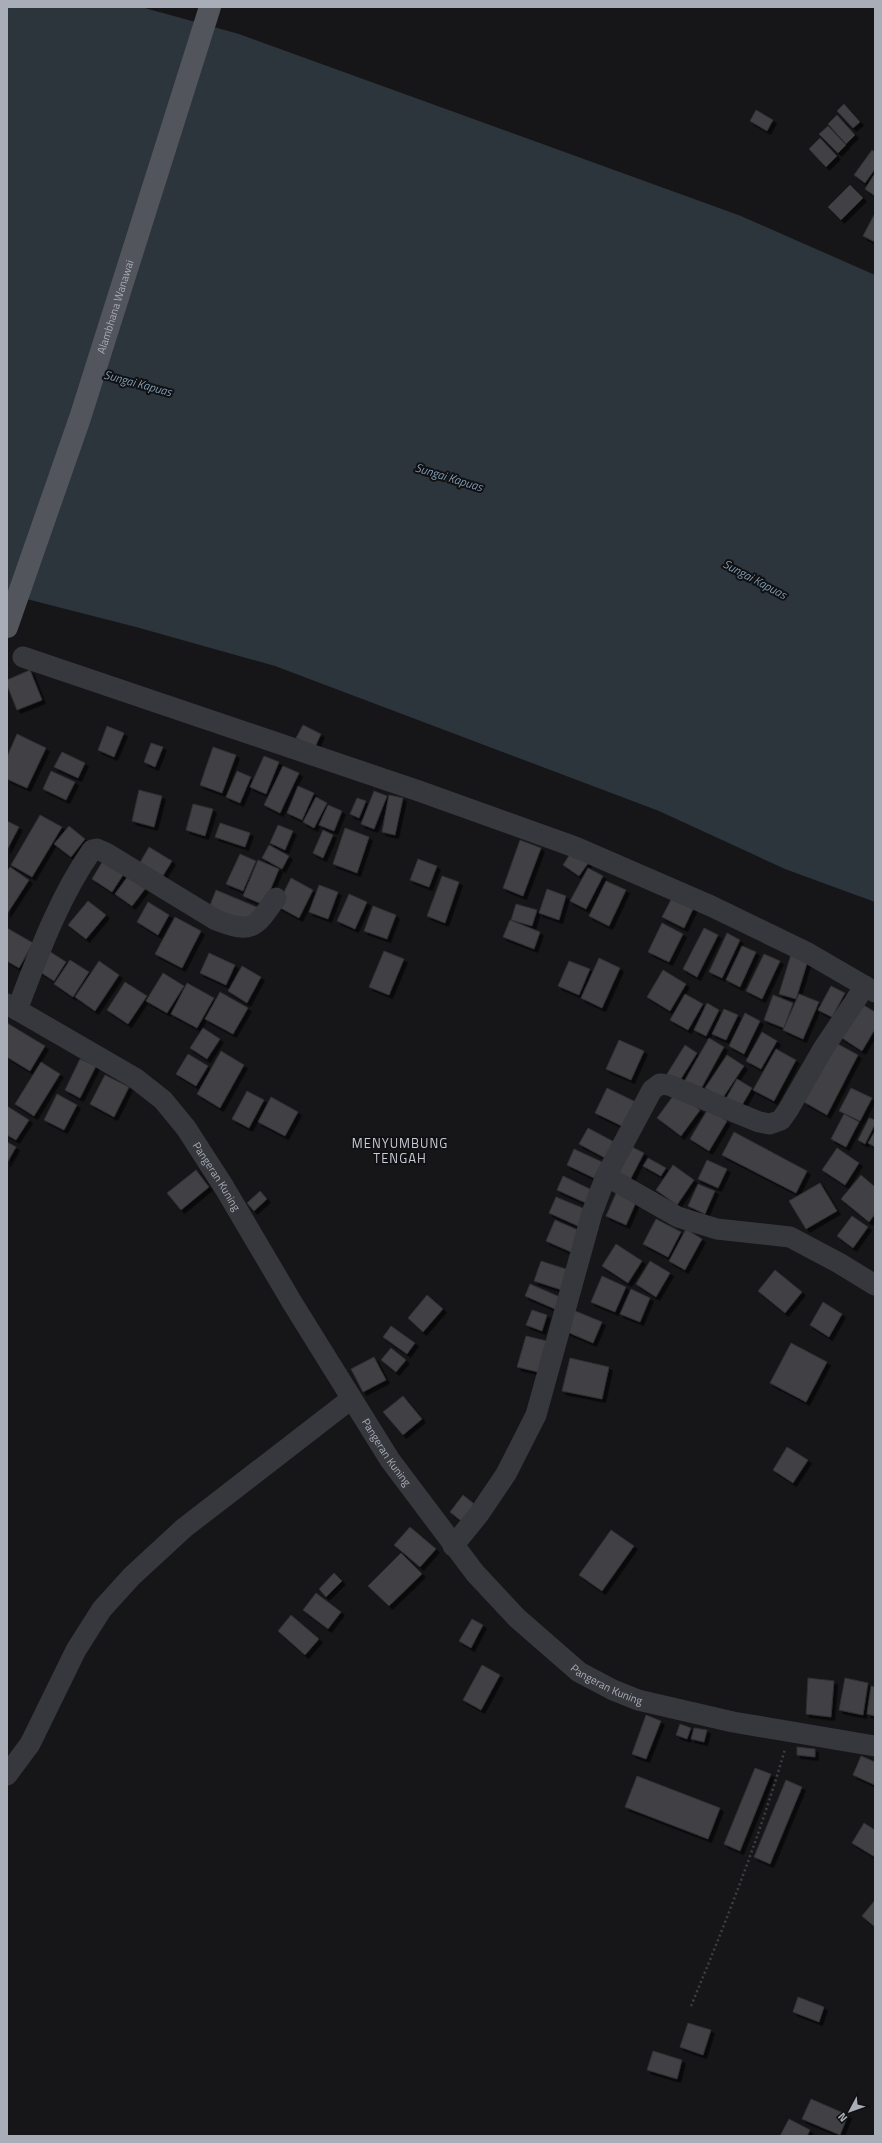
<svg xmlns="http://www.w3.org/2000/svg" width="882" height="2143" viewBox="0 0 882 2143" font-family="'Titillium Web',sans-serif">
	<defs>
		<filter id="shadow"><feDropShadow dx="3.5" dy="3.5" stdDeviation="0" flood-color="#0009"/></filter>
	</defs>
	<rect width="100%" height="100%" fill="#161618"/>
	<path fill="#2c353c" d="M7,7H141L239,34L741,216L875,275V902L785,869L659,811L275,666L136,627L7,594Z"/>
	<path fill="#404145" stroke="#303034" filter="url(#shadow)" d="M844,104L860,122L853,128L837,111Z
		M756,110L773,120L767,131L750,121Z
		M837,115L855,135L846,144L828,124Z
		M828,126L846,145L838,153L819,134Z
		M820,138L837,156L826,167L809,149Z
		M872,150L875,152V169L865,183L854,175Z
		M875,173V196L865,189Z
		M850,185L863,198L841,220L828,207Z
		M874,215L875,216V242L863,236Z
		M30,670L42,700L17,710L7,685V680Z
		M303,725L321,734L315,747L296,738Z
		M107,726L124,733L114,757L98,750Z
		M17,734L46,748L27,788L7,779V757Z
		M151,743L163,747L155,767L144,762Z
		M213,747L236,755L222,793L200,785Z
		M62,752L85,763L78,778L54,767Z
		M264,756L279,762L266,794L250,787Z
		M283,766L299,773L280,813L264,805Z
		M51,771L75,782L66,800L43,789Z
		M237,771L251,777L240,803L226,797Z
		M298,786L314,793L302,820L287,813Z
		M139,790L162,796L154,827L132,821Z
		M374,791L387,796L374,829L361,824Z
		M389,795L403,798L395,835L382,832Z
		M316,797L327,803L314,828L303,822Z
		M357,798L366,801L359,818L350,814Z
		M193,804L213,809L205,836L186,830Z
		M328,805L342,811L334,831L319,825Z
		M40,815L62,827L32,877L11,865Z
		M7,821L19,827L7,850Z
		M220,823L250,833L245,847L215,837Z
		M278,825L293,831L285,850L270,843Z
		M69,826L85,839L71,857L54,844Z
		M345,828L369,837L357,873L333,864Z
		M323,830L333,835L323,858L313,853Z
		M520,840L541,848L523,896L503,888Z
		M269,845L289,856L282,869L262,858Z
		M149,847L172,861L161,879L138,866Z
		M572,851L589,862L579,876L563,865Z
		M240,854L256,861L243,891L226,884Z
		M104,859L125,872L112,892L92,879Z
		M418,859L437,866L429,887L410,880Z
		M258,860L279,869L264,905L243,896Z
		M10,867L29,880L7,914V871Z
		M588,868L603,876L586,909L570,901Z
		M128,876L145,889L132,906L115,894Z
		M442,876L459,882L445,923L427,916Z
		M291,878L313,890L299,918L277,906Z
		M606,881L626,890L609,926L589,916Z
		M319,885L338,892L328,919L309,912Z
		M547,889L566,896L559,920L539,913Z
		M216,890L259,908L253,925L209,908Z
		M349,894L367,902L355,929L337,921Z
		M674,894L695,905L684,928L662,917Z
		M88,901L106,915L86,939L68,925Z
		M148,902L169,915L158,935L137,922Z
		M516,904L537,910L532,926L511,920Z
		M373,906L396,915L387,939L364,931Z
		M175,917L201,931L182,968L155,954Z
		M510,920L540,932L534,949L503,937Z
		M662,923L683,934L669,962L648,952Z
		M7,928L33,943L19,968L7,961Z
		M704,928L718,935L697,977L683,969Z
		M727,933L740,940L722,978L709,972Z
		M742,946L756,952L740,987L726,980Z
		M49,951L66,962L54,981L37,970Z
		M384,951L404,959L389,995L369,987Z
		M792,951L809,957L796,999L779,994Z
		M209,953L235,965L226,985L200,973Z
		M764,954L780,961L762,999L746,991Z
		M599,958L620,968L602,1008L581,998Z
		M70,960L89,972L73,997L54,984Z
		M99,961L119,975L95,1011L75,997Z
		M569,961L590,969L579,995L558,986Z
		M242,966L261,977L247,1003L228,991Z
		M663,970L686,984L670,1011L647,997Z
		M163,973L184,986L167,1013L146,1001Z
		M125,982L147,996L128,1024L107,1010Z
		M187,983L214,998L197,1028L171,1014Z
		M831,986L845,993L832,1017L818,1010Z
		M220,992L248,1008L233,1034L205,1019Z
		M685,994L703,1004L688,1030L670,1020Z
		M799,994L819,1002L803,1039L783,1030Z
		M773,995L793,1003L784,1028L764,1020Z
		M707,1003L719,1010L706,1036L694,1030Z
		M860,1003L875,1012V1029L862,1051L839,1036Z
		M724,1009L738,1015L726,1040L712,1034Z
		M745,1013L760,1021L744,1054L729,1046Z
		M7,1023L45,1046L30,1071L7,1057Z
		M203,1028L220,1039L207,1059L190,1048Z
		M762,1032L777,1041L761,1069L746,1061Z
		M709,1038L724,1047L697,1096L681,1087Z
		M619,1040L644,1051L631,1080L606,1069Z
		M836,1043L858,1055L827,1115L804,1102Z
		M685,1045L697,1053L679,1082L667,1074Z
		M776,1049L796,1060L774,1101L753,1090Z
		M221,1051L244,1065L220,1108L197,1094Z
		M188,1054L208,1066L196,1086L176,1074Z
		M727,1055L744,1066L722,1099L705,1088Z
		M80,1059L96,1066L80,1098L65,1090Z
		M41,1062L60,1074L34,1116L15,1104Z
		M105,1075L129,1087L114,1117L90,1104Z
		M737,1079L752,1088L738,1112L723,1104Z
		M607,1088L640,1104L628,1129L595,1113Z
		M851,1088L872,1098L860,1121L839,1111Z
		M247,1091L264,1100L249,1128L232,1119Z
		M676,1092L700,1110L681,1136L657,1118Z
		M57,1094L77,1105L64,1130L44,1120Z
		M271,1097L298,1112L285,1136L258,1122Z
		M7,1106L29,1120L16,1140L7,1135Z
		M708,1109L727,1121L709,1151L690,1139Z
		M844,1114L859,1122L846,1147L831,1139Z
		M869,1118L875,1120V1124L865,1144L858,1140Z
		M588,1128L616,1143L607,1159L579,1144Z
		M875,1131V1147L868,1143Z
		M734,1132L807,1171L796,1193L722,1155Z
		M7,1142L16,1147L7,1163Z
		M626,1144L644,1153L630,1180L612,1171Z
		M837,1148L859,1163L845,1185L822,1170Z
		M574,1149L602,1162L594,1178L567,1165Z
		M648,1158L666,1168L661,1176L643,1166Z
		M707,1160L727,1169L718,1188L698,1179Z
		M673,1165L694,1180L677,1205L656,1190Z
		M196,1170L209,1187L181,1210L167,1193Z
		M861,1175L875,1187V1214L869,1222L841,1199Z
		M563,1176L594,1191L588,1204L557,1190Z
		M820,1183L837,1211L806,1229L789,1201Z
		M698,1184L715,1191L705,1214L688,1206Z
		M260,1191L267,1199L254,1211L247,1203Z
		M617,1191L637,1200L626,1225L606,1216Z
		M556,1197L585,1209L578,1226L549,1213Z
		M852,1216L868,1227L853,1248L837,1236Z
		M656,1219L681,1232L668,1257L643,1244Z
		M555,1220L580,1231L571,1252L546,1241Z
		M686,1229L702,1239L685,1270L669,1261Z
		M616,1244L642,1261L628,1283L602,1266Z
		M541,1261L572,1271L565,1291L534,1281Z
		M650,1261L670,1273L656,1297L636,1284Z
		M775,1270L802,1292L785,1313L758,1291Z
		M602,1276L626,1287L615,1312L591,1302Z
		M530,1284L560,1297L555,1309L525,1296Z
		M631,1289L650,1298L640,1322L620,1314Z
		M427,1295L443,1309L423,1332L408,1318Z
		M823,1302L842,1314L829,1337L810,1325Z
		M532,1310L547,1315L542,1331L526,1325Z
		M573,1310L602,1322L593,1343L565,1331Z
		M391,1326L415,1343L407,1354L383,1337Z
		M526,1336L547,1341L538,1372L517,1367Z
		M791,1343L827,1362L806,1402L770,1383Z
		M391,1348L406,1360L396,1372L381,1360Z
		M374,1357L386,1380L363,1392L351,1369Z
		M570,1358L609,1367L602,1399L562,1391Z
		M403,1396L422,1419L403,1435L383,1412Z
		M787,1447L808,1460L793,1483L773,1470Z
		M463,1495L478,1507L465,1524L450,1512Z
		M410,1527L436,1549L420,1567L394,1545Z
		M611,1530L634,1546L602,1591L579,1575Z
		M401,1553L422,1574L389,1606L368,1586Z
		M334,1573L342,1581L326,1597L319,1589Z
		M316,1593L341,1612L328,1629L303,1610Z
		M291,1615L319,1639L305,1655L278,1631Z
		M472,1619L483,1625L471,1648L459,1641Z
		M482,1665L500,1675L481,1710L463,1700Z
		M808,1678L834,1681L831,1717L806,1714Z
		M845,1678L868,1683L863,1715L839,1710Z
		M871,1686L875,1687V1716L867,1714Z
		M646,1715L661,1721L646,1759L632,1754Z
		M680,1724L691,1728L687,1739L676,1735Z
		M694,1728L707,1730L704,1742L691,1739Z
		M797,1747L815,1749V1757L797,1755Z
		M861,1756L875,1762V1785L853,1775Z
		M755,1768L771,1774L740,1851L724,1844Z
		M637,1776L720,1808L708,1839L625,1807Z
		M786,1780L802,1787L770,1864L754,1857Z
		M864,1823L875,1830V1857L852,1843Z
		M875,1900V1927L862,1916Z
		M798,1997L824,2007L819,2022L793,2012Z
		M688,2023L711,2030L703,2055L680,2047Z
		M653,2051L682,2060L677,2079L647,2070Z
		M811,2099L848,2115L840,2135L802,2119Z
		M789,2119L810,2130L807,2136H780Z"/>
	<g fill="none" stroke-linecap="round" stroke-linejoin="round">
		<path stroke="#3d3f44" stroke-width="2.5" stroke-dasharray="2 3" stroke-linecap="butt" d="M691,2006C726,1922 760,1836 785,1749"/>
		<g stroke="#37383d" stroke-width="21">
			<path d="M23,657L419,791L575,847L711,906L808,953L875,992"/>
			<path id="s1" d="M7,1004L135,1078L163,1100L186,1128L224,1187L293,1304L390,1460L475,1573L517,1618L579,1672L613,1690L638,1700L733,1722L875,1746"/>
			<path d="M17,1010C38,955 58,899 92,850L97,849L106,853L216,920C252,934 255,928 276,898"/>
			<path d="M606,1176L678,1217L717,1229L790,1237L839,1263L875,1285"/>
			<path d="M453,1546L479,1514L506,1474L536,1415L592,1213L606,1176L652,1090L660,1084L669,1085L759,1122L770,1124L781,1120L788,1110L823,1049L865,986"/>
			<path d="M7,1775L30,1744L76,1650L102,1609L132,1576L184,1528L351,1399"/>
		</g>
		<path stroke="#53555c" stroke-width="22" id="s2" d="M7,627L80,418L210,7"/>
	</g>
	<g text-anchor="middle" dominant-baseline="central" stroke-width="4" stroke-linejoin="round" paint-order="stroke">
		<g font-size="11" fill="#a8adb8" stroke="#111113">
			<text stroke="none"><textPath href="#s2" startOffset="338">Alambhana Wanawai</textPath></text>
			<text stroke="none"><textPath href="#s1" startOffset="277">Pangeran Kuning</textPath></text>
			<text stroke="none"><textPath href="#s1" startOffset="601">Pangeran Kuning</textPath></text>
			<text stroke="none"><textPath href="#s1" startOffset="925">Pangeran Kuning</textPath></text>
		</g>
		<g font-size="12" font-style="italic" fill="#7f9bb3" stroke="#111113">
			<text transform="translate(138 383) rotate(15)">Sungai Kapuas</text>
			<text transform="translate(449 477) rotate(17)">Sungai Kapuas</text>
			<text transform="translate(755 579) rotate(28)">Sungai Kapuas</text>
		</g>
		<g font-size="13" letter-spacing="1" fill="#c9ccd4" stroke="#111113">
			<text x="400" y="1143">MENYUMBUNG<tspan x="400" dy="15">TENGAH</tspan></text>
		</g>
	</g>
	<rect width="882" height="2143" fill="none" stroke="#a8adb8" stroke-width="16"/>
	<g transform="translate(850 2111) rotate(229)" stroke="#111113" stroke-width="3" paint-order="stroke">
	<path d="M0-3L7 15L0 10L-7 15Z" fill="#a8adb8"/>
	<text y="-6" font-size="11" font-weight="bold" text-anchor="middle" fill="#a8adb8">N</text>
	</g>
</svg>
